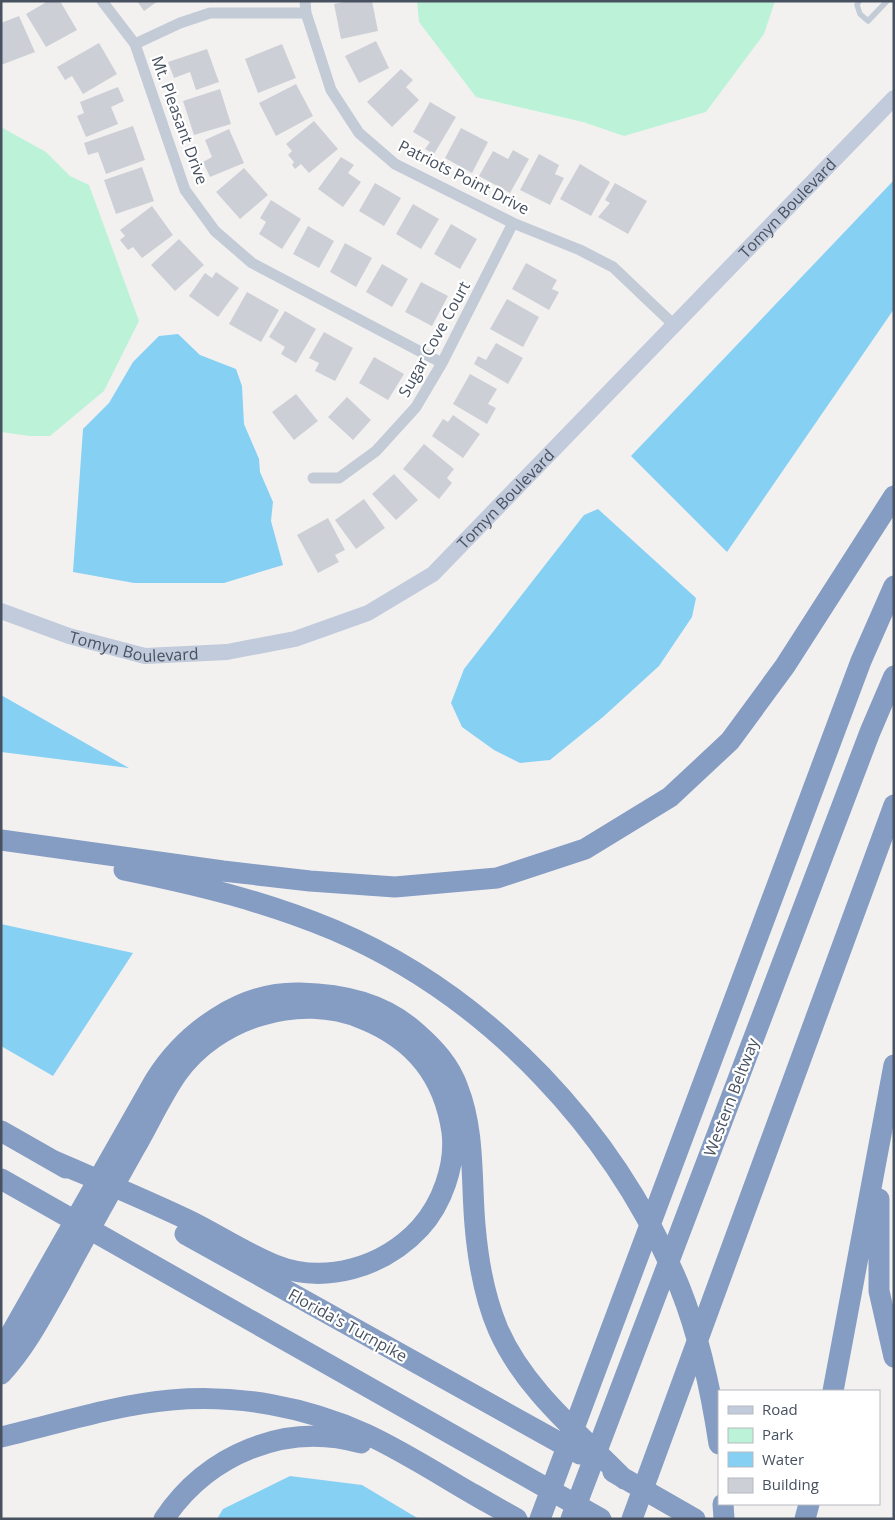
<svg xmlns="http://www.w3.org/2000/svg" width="895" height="1520" viewBox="0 0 895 1520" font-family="'Open Sans',sans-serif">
	<rect width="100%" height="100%" fill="#f3f1f0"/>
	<path fill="#bcf3d8" d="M417,1H775L764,34L706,112L624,136L583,122L476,97L419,22Z
		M1,127L46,152L70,176L89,185L139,321L104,391L50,436H30L1,432Z"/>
	<path fill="#86d0f4" d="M894,180V309L727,552L631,456Z
		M178,334L200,355L236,369L242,386L244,424L259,459L260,472L273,502L271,521L283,565L224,583H134L73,572L83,429L109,403L133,362L159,336Z
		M598,509L696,598L692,617L659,666L603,717L550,760L520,763L494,750L462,727L451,703L464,669L584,515Z
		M1,695L129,768L1,752Z
		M1,924L133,953L53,1076L1,1046Z
		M290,1476L362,1485L419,1519H217L223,1509Z"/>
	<path fill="#cccfd6" d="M48,1H60L77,30L46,47L26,14Z
		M137,1H158L144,11Z
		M349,1H372L378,31L341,39L334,4Z
		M19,16L35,52L1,65V23Z
		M376,41L389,68L359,83L345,56Z
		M99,43L117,74L83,94L72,76L65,80L57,67Z
		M282,44L296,78L258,93L245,59Z
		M207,49L219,82L196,90L190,72L174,78L168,62Z
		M401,69L413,80L406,87L419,100L392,127L367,102Z
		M296,84L313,116L276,136L259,103Z
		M118,87L124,101L111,107L118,124L86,137L77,116L84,113L80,102Z
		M220,89L231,124L194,135L183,101Z
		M430,102L456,117L434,154L425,149L430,142L413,132Z
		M314,121L338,149L309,173L301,164L295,169L292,165L294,162L288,155L292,151L286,144Z
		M133,126L145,160L106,174L98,152L88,155L84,143Z
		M461,128L488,142L472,173L445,158Z
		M229,129L244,163L210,177L203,162L212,157L205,140Z
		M513,150L529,159L510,193L479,176L493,151L508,159Z
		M539,154L559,165L555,174L564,178L550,205L520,190Z
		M341,157L354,165L348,173L361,182L343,207L318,189Z
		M580,164L610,182L591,216L560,199Z
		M142,167L154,201L116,214L104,180Z
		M244,168L268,195L240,219L216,192Z
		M375,183L401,198L384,226L359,211Z
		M615,183L647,201L628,234L598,217L610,203L605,200Z
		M271,200L301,219L282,249L259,234L266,222L260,218Z
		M413,204L439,219L421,249L396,234Z
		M152,206L173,235L142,258L133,247L128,250L120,240L125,236L120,230Z
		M451,224L477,239L460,269L434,254Z
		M308,226L334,241L319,268L293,254Z
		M179,239L204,265L175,291L151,265Z
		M345,243L372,258L356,287L330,272Z
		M526,263L557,280L552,289L559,292L549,310L512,289Z
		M382,264L408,279L392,307L366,292Z
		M216,272L239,288L218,317L189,296L205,273L212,278Z
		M421,282L448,296L432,326L405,312Z
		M247,292L279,310L261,342L229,324Z
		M507,299L539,317L523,347L490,329Z
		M285,311L316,329L296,363L281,354L285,347L269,337Z
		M324,332L353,348L335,381L315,371L319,363L309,358Z
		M496,343L523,358L508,384L474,364L478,356L486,360Z
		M374,357L404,374L388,400L359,383Z
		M470,374L497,389L488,404L496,408L487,424L453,404Z
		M296,394L318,421L294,440L272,412Z
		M347,397L371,420L353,440L328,417Z
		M453,415L480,434L463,458L432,436L443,419L448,422Z
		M424,444L454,469L447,478L452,483L439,499L403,469Z
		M394,474L418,500L396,520L372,494Z
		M364,499L385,528L356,549L335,520Z
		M328,518L345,550L335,555L339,562L318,573L297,535Z"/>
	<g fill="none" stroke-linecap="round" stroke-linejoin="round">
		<path stroke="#c3cbd6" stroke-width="5.5" d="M859,1L857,5L860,14L868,21L887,1"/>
		<path stroke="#c3cbd6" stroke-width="11" d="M102,1L135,44L185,190L215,231L252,263L442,363
			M305,1L306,13L331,90L359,133L395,164L513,223L580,250L613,267L674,325
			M135,44L180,23L210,13H306
			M313,478H339L376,451L416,407L442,363L513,223"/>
		<path stroke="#c2cbdb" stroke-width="16" id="s1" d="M1,611L69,636L145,656L227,652L295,639L368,613L433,574L894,98"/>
		<path stroke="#859cc3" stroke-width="21" d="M1,840L223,871L310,881L395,887L497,878L585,849L670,797L730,741L785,666L894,496
			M124,870C198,885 264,901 334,930C489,996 617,1133 680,1288C700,1338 711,1391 719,1444
			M1,1131L66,1168
			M1,1179L601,1519
			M879,1199V1291L894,1357
			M185,1234L580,1454
			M1,1351L155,1080C185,1032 241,991 300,993C343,994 384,1003 417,1033C434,1048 450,1065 458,1088C475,1131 471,1180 475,1225C478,1261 484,1296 498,1329C524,1389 579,1433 624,1479
			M1,1374C26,1347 43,1314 61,1282C85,1237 110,1193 135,1148C149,1124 161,1097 177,1074C217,1018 299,992 363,1019C415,1040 444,1077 452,1132C456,1165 442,1204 420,1228C384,1267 325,1285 275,1265C245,1253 217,1234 188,1220C144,1199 98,1180 54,1161
			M833,1391L894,1065
			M1,1437C57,1424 114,1405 171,1400C238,1394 306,1407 366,1434C407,1453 446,1479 485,1501
			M613,1472L695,1519
			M473,1494L517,1519
			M723,1504L724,1519
			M164,1519C207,1455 285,1421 361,1443
			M540,1519L861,661L894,586
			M571,1519L870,732L894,676
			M632,1519L894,805
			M805,1519L809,1504"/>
	</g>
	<g text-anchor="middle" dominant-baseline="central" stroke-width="4.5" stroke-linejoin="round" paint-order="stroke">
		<g font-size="16" fill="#475160" stroke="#fff">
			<text transform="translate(180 120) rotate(70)">Mt. Pleasant Drive</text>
			<text transform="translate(464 177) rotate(27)">Patriots Point Drive</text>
			<text stroke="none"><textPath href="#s1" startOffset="965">Tomyn Boulevard</textPath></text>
			<text transform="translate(434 339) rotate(-61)">Sugar Cove Court</text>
			<text stroke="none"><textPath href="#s1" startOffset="560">Tomyn Boulevard</textPath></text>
			<text stroke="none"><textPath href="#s1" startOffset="139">Tomyn Boulevard</textPath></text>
			<text transform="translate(731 1097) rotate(-69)">Western Beltway</text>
			<text transform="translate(348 1325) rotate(29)">Florida's Turnpike</text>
		</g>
	</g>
	<rect width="895" height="1520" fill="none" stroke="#475160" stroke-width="5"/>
	<rect x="718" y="1390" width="162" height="115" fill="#ffffff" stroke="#b5b9bf"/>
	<rect x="728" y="1406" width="25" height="8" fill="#c2cbdb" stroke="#b5b9bf"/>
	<text x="762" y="1415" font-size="15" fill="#475160">Road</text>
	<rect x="728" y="1428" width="25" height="15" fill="#bcf3d8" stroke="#b5b9bf"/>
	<text x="762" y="1440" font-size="15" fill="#475160">Park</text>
	<rect x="728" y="1452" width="25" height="15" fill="#86d0f4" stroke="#b5b9bf"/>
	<text x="762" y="1465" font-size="15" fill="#475160">Water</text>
	<rect x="728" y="1478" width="25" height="15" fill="#cccfd6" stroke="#b5b9bf"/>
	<text x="762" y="1490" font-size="15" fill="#475160">Building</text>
</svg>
